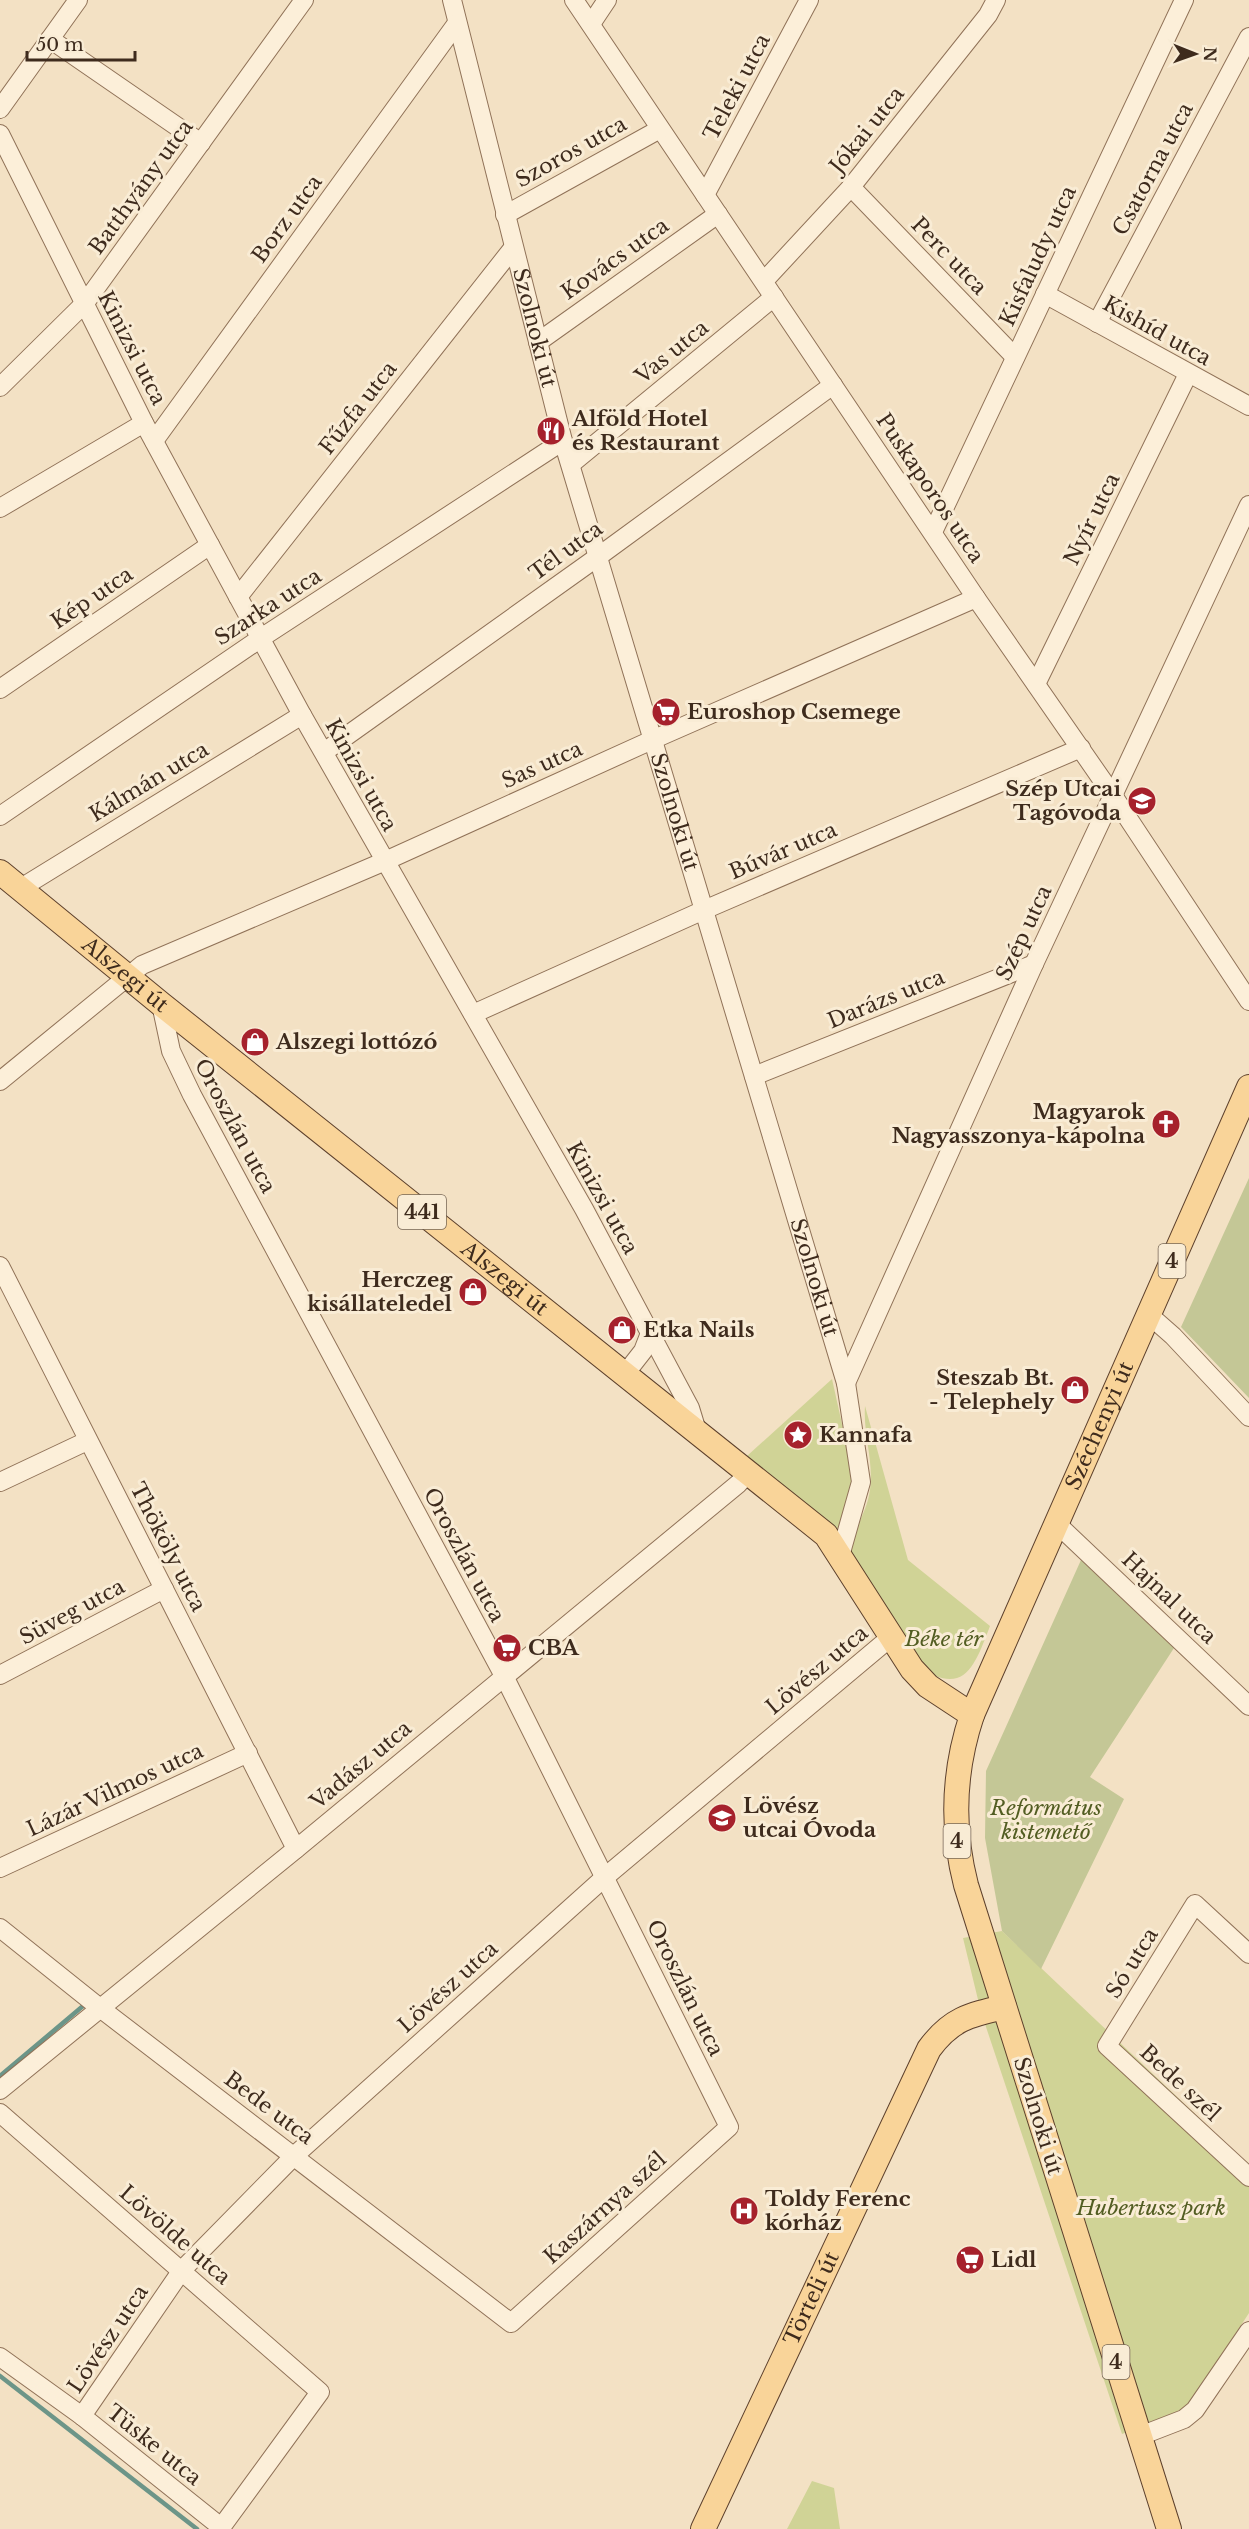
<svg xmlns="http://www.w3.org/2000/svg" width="1249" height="2529" viewBox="0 0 1249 2529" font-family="'Libre Baskerville',serif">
	<rect width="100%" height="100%" fill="#f3e1c4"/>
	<path fill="#d0d396" d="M832,1379L854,1478L840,1528L830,1531L747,1456Z
		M865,1406L908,1560L990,1626C974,1668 964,1698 916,1665L851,1553C852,1530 867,1513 870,1490C874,1462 863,1434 865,1406Z
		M1002,1931L1249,2165V2313L1189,2405L1165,2418L1122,2434L981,2012L963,1938Z
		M812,2481L834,2488L840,2529H787Z"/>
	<path fill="#c4c796" d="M1249,1178V1398L1181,1327Z
		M1081,1560L1174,1648L1090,1777L1124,1799L1041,1969L1002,1931L985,1838L986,1771Z"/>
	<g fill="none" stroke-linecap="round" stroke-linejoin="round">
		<path stroke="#6c9588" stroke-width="4.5" d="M0,2076L83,2006
			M0,2376L197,2529"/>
		<g stroke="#907258" stroke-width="20">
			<g id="minor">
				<path id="s1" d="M452,0L563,441L846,1383L861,1482L840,1556"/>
				<path d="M574,0L976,598L1114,797L1249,1001"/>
				<path d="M591,24L607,0"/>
				<path d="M50,39L201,143"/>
				<path d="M0,109L78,0"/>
				<path d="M0,134L144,423L302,715L584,1209L690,1408L697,1431"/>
				<path d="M851,187L1015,357"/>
				<path d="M705,195L809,0"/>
				<path d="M505,215L660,129"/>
				<path d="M764,281L851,187L988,15L996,0"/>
				<path d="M1045,294L1249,406"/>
				<path d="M1097,323L1249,37"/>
				<path d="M538,342L718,214"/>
				<path d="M0,387L85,303L304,0"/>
				<path d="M154,441L457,23"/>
				<path d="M571,464L774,297"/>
				<path d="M0,508L144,423"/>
				<path d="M933,532L1184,0"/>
				<path d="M238,597L513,248"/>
				<path d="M1036,684L1188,374"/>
				<path d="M0,689L210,545"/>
				<path d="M324,752L599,556L833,385"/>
				<path d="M0,816L261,638L563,441"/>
				<path d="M21,888L302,715"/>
				<path d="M473,1014L704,910L1081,748"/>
				<path d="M754,1076L1034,964"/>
				<path d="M0,1081L142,965L383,862L652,740L976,598"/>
				<path d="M0,1266L296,1849"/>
				<path d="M1148,1314L1173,1336L1249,1417"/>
				<path d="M625,1374L643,1351L650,1333"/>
				<path d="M846,1383L1034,964L1249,505"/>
				<path d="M0,1482L87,1441"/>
				<path d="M1056,1523L1249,1706"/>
				<path d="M0,1675L164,1589"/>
				<path d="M0,1868L248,1753"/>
				<path d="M0,1928L100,2008L511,2323L729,2127L504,1676L192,1095L171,1051L161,1004"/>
				<path d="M1249,1954L1195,1904L1107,2046L1249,2177"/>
				<path d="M0,2090L296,1849L738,1484L749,1472"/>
				<path d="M0,2113L320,2392L220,2529"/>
				<path d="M0,2357L82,2416L221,2527"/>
				<path d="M82,2416L182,2270L294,2156L605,1877L891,1637"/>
				<path d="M1140,2436L1184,2419L1195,2410L1249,2331"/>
			</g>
		</g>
		<g stroke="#5d402c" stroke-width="26">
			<g id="major">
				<path id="s2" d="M0,872L161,1004L826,1535L912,1669L928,1686L972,1715"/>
				<path id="s3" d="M703,2529L929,2049C951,2019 969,2015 1004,2007"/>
				<path id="s4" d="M1169,2529L966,1885C951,1827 953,1772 972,1715L1249,1087"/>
			</g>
		</g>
		<use href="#minor" stroke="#fcefd9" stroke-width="18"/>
		<use href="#major" stroke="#f9d499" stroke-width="24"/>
	</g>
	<defs>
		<g id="restaurant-disc" transform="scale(1.5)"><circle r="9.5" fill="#a6212c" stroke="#f9ecd5"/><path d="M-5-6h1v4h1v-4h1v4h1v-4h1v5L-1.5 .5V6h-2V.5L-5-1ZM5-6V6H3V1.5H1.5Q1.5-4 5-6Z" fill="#fff"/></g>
		<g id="supermarket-disc" transform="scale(1.5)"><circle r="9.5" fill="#a6212c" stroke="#f9ecd5"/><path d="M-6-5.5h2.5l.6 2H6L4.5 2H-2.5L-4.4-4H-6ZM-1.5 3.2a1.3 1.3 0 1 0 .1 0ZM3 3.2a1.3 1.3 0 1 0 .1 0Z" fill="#fff"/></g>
		<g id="school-disc" transform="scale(1.5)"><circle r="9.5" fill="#a6212c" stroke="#f9ecd5"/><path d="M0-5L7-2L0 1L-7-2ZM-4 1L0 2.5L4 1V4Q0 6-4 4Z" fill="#fff"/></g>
		<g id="shop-disc" transform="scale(1.5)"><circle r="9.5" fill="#a6212c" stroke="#f9ecd5"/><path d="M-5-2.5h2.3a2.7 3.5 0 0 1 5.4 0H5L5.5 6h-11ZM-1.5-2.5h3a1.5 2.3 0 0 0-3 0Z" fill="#fff"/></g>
		<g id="church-disc" transform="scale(1.5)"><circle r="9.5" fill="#a6212c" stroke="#f9ecd5"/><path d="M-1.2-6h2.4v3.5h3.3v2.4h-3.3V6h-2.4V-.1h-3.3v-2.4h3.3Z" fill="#fff"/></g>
		<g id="sight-disc" transform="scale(1.5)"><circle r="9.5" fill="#a6212c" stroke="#f9ecd5"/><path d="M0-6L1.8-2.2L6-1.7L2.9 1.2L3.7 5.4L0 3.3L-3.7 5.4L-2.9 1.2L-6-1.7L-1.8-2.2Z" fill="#fff"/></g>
		<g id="hospital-disc" transform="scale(1.5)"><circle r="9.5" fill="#a6212c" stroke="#f9ecd5"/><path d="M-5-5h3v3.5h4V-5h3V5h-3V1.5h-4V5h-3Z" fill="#fff"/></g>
	</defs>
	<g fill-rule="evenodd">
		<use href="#restaurant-disc" x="551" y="431"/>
		<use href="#supermarket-disc" x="666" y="712"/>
		<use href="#school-disc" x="1142" y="801"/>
		<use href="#shop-disc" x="255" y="1042"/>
		<use href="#church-disc" x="1166" y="1124"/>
		<use href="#shop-disc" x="473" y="1292"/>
		<use href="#shop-disc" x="622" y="1330"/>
		<use href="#shop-disc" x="1075" y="1390"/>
		<use href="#sight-disc" x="798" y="1435"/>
		<use href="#supermarket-disc" x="507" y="1648"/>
		<use href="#school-disc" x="722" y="1818"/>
		<use href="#hospital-disc" x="744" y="2211"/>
		<use href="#supermarket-disc" x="970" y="2260"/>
	</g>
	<g text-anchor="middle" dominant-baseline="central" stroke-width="6" stroke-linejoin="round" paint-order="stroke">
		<g fill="#f9ecd5" stroke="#766554" stroke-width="1.5">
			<rect x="398" y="1195" width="48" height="34" rx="4.5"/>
			<rect x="1158.5" y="1244" width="27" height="34" rx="4.5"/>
			<rect x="943.5" y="1824" width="27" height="34" rx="4.5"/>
			<rect x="1102.5" y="2345" width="27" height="34" rx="4.5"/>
		</g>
		<g font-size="20" font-weight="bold" fill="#3e2b1d">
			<text x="422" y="1212">441</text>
			<text x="1172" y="1261">4</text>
			<text x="957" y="1841">4</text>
			<text x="1116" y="2362">4</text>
		</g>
		<g font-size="21" fill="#3e2b1d" stroke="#f9ecd5">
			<text transform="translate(737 87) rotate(-62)">Teleki utca</text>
			<text transform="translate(867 130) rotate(-51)">Jókai utca</text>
			<text transform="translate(571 152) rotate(-29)">Szoros utca</text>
			<text transform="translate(1153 169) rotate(-62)">Csatorna utca</text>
			<text transform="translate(141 187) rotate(-54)">Batthyány utca</text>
			<text transform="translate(287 219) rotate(-54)">Borz utca</text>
			<text transform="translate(949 256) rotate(46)">Perc utca</text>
			<text transform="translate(1038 256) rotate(-65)">Kisfaludy utca</text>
			<text transform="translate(615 259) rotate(-35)">Kovács utca</text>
			<text stroke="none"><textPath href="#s1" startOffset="338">Szolnoki út</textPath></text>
			<text transform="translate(1157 331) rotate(29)">Kishíd utca</text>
			<text transform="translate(132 348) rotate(63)">Kinizsi utca</text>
			<text transform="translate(672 352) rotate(-39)">Vas utca</text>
			<text transform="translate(358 408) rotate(-52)">Fűzfa utca</text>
			<text transform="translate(930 488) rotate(56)">Puskaporos utca</text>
			<text transform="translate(1092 519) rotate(-64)">Nyír utca</text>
			<text transform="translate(566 551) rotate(-36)">Tél utca</text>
			<text transform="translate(92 598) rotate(-34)">Kép utca</text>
			<text transform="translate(268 607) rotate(-33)">Szarka utca</text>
			<text transform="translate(542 765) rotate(-24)">Sas utca</text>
			<text transform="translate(361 775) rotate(61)">Kinizsi utca</text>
			<text transform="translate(149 782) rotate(-31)">Kálmán utca</text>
			<text stroke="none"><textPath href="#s1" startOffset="842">Szolnoki út</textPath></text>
			<text transform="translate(783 851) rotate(-23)">Búvár utca</text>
			<text transform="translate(1024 933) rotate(-65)">Szép utca</text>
			<text stroke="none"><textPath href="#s2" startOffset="162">Alszegi út</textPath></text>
			<text transform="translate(886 999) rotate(-22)">Darázs utca</text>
			<text transform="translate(235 1126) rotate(62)">Oroszlán utca</text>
			<text transform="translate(602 1198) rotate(61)">Kinizsi utca</text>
			<text stroke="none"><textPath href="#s1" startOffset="1328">Szolnoki út</textPath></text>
			<text stroke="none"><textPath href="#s2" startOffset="648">Alszegi út</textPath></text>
			<text stroke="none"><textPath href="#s4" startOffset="1164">Széchenyi út</textPath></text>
			<text transform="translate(168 1547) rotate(63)">Thököly utca</text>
			<text transform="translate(464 1555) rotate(62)">Oroszlán utca</text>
			<text transform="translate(1169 1598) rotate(44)">Hajnal utca</text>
			<text transform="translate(72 1612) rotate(-28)">Süveg utca</text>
			<text transform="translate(817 1670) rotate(-40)">Lövész utca</text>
			<text transform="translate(361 1765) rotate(-40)">Vadász utca</text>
			<text transform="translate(115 1790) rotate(-25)">Lázár Vilmos utca</text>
			<text transform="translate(1132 1963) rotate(-58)">Só utca</text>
			<text transform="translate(448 1987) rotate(-42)">Lövész utca</text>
			<text transform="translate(685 1988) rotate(64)">Oroszlán utca</text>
			<text transform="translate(1180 2083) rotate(43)">Bede szél</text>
			<text transform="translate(269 2108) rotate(37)">Bede utca</text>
			<text transform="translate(1038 2116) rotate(73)">Szolnoki út</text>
			<text transform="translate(605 2208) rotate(-42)">Kaszárnya szél</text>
			<text transform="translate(175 2235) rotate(41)">Lövölde utca</text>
			<text stroke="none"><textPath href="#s3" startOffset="255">Törteli út</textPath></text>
			<text transform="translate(108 2339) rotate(-56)">Lövész utca</text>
			<text transform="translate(154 2445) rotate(39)">Tüske utca</text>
		</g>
		<g font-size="21" font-weight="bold" fill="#3e2b1d" stroke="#f9ecd5" text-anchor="start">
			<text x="572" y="419">Alföld Hotel<tspan x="572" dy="24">és Restaurant</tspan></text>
			<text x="687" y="712">Euroshop Csemege</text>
			<text x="1121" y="789" text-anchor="end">Szép Utcai<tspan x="1121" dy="24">Tagóvoda</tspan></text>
			<text x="276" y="1042">Alszegi lottózó</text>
			<text x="1145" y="1112" text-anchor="end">Magyarok<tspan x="1145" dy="24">Nagyasszonya-kápolna</tspan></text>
			<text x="452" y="1280" text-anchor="end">Herczeg<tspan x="452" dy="24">kisállateledel</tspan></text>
			<text x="643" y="1330">Etka Nails</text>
			<text x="1054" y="1378" text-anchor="end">Steszab Bt.<tspan x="1054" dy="24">- Telephely</tspan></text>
			<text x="819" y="1435">Kannafa</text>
			<text x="528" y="1648">CBA</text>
			<text x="743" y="1806">Lövész<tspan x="743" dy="24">utcai Óvoda</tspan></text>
			<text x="765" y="2199">Toldy Ferenc<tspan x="765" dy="24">kórház</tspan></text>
			<text x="991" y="2260">Lidl</text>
		</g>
		<g font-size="21" font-style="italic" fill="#525d22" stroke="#f9ecd5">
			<text x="944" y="1639">Béke tér</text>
			<text x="1046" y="1808">Református<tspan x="1046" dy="24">kistemető</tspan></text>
			<text x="1151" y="2208">Hubertusz park</text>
		</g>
	</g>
	<g transform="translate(1195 54) rotate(91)" stroke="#f9ecd5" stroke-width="4.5" paint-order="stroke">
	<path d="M0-4.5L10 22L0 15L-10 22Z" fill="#3e2b1d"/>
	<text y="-9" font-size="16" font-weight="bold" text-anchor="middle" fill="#3e2b1d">N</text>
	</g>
	<path d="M27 51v9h108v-9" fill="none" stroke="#3e2b1d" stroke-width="3"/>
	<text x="36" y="51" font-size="18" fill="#3e2b1d" stroke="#f9ecd5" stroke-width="4.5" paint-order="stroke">50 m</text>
</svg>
